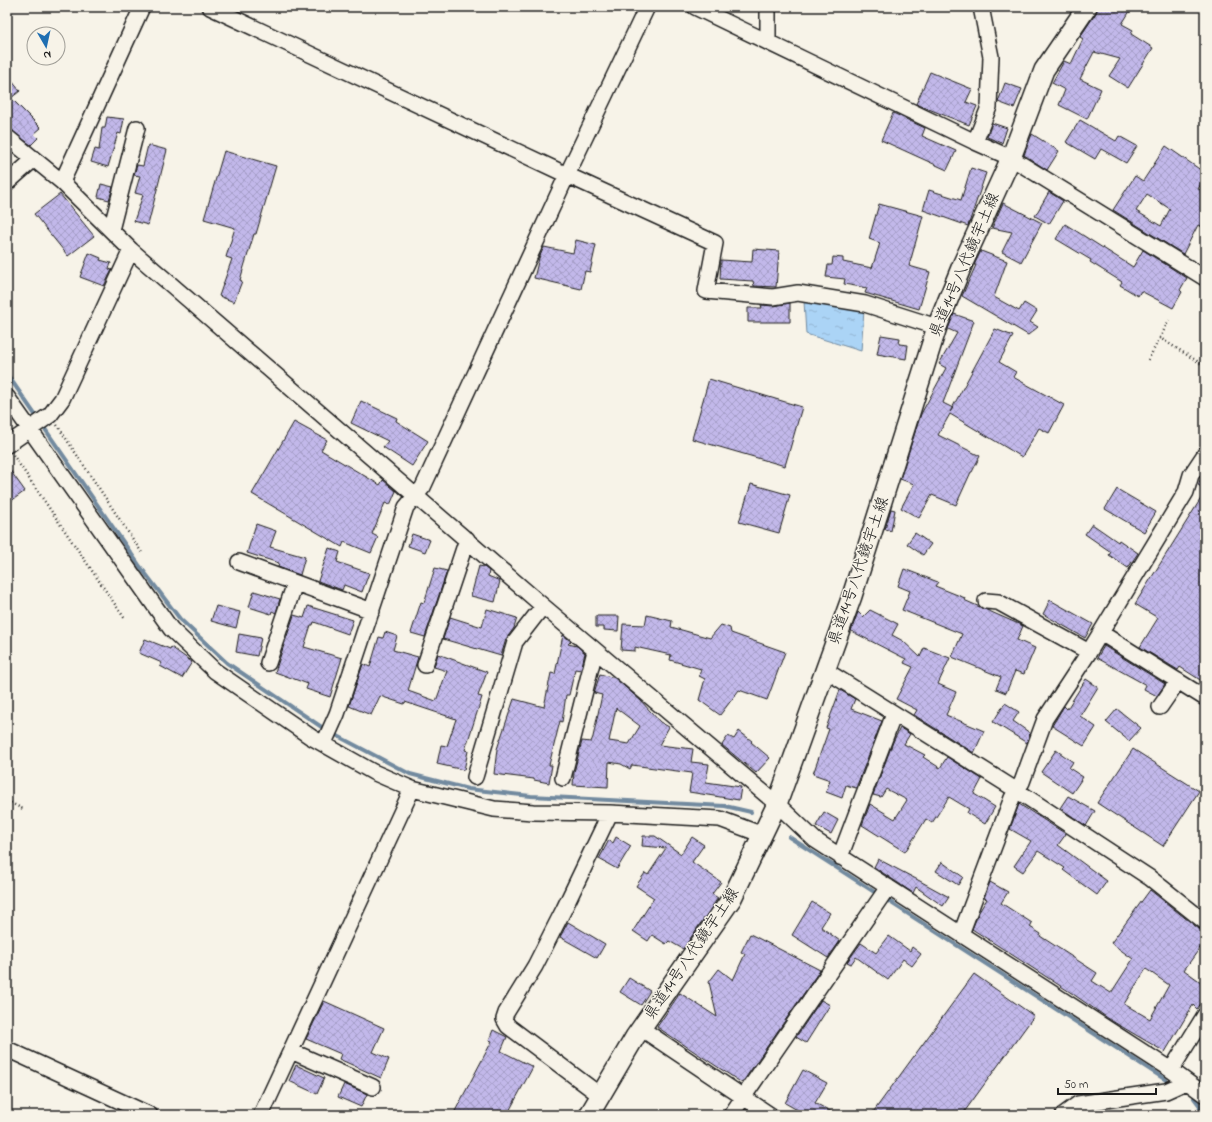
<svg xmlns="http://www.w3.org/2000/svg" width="1212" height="1122" viewBox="0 0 1212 1122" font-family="'Indie Flower','Klee One',sans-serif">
	<defs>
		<pattern id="water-ripples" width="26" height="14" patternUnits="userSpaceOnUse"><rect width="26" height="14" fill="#abd4f6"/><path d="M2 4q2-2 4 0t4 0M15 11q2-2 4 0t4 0" fill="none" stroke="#93b5d2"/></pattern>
		<pattern id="building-cross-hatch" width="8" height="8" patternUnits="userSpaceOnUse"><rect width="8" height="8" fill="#c2b8ea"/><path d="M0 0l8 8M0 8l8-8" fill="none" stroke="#a69ec8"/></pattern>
	</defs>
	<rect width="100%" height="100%" fill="#f7f3e8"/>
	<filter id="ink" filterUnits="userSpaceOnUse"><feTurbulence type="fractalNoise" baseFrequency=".025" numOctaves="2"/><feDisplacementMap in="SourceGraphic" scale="8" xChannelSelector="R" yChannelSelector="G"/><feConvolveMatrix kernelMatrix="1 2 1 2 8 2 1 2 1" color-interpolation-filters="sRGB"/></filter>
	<g filter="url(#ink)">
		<path fill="url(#water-ripples)" stroke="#728a9f" d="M804,301L864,310L861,351L806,334Z"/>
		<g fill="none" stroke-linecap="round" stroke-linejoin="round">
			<path stroke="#728a9f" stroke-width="4" d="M7,374L139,565L180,619L227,663L326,730
				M332,733L410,774L468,789L531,796L725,806L751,812
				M789,837L1166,1080
				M1194,1098L1200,1106L1199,1115"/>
		</g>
		<path fill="url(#building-cross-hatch)" stroke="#1c1c1c" fill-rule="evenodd" d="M1098,7H1123L1130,11L1122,24L1133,30L1131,34L1153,48L1128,88L1109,76L1120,59L1094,52L1080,79L1101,89L1087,119L1059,105L1065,90L1052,83L1064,61L1071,64L1083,39L1080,37L1096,13Z
			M930,72L972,89L966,102L977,106L969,125L916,104Z
			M7,75L20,91L11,98L41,128L34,134L38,138L31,145L7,128Z
			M1005,83L1022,89L1014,108L998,102Z
			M893,113L925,128L922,136L956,151L947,170L881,140Z
			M107,117L124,119L121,134L118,133L108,167L91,162L95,149L99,150L102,128H105Z
			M1080,120L1116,141L1119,136L1137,146L1126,163L1101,149L1095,159L1066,142Z
			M992,123L1007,128L1002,143L987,137Z
			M1032,134L1059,151L1047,170L1024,155Z
			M148,145L167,150L148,225L134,221L143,195L135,193L140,176L134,175L137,165L143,166Z
			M1166,146L1205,173V177L1198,189L1205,192V228L1198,225L1183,254L1113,210L1135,176L1143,181ZM1147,194L1170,209L1161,226L1136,211Z
			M224,151L276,166L256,234H254L240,280L242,281L234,302L219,296L232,259L226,257L235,228L204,219Z
			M971,168L986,173L968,226L923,210L929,190L961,200Z
			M101,184L113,187L109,200L98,197Z
			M1049,192L1063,201L1049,224L1035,216Z
			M60,194L94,236L68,256L34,214Z
			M1003,203L1042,223L1021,262L1002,252L1012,232L992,228Z
			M879,204L923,216L909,266L930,272L919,309L865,293L867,288L844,284L845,279L826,277L828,265H832L833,257L843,258V262L872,268L880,243L869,239Z
			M1065,224L1133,267L1143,250L1187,278L1180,290L1182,292L1173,308L1141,291L1138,296L1120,285L1122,282L1090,262L1091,260L1056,239Z
			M576,240L596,245L590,272L585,271L581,289L534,278L539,258L544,247L573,253Z
			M753,249L779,251L776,287L754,286L753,281L720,279L721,260L752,262Z
			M981,251L1007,261L994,297L1019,311L1024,303L1037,311L1030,322L1038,327L1028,335L962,296L976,265H974Z
			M89,253L101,258L100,260L111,263L109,269L112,270L104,286L80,277Z
			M790,303V322H748V308H762L761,305L774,306Z
			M954,314L974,321L943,403L953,408L950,412L995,329L1013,336L999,362L1016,372L1013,377L1064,405L1049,433L1039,428L1022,457L950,414L938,435L980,456L972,472H971L956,505L932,495L919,518L901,508L914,484L900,479L921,414L946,368L939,364L957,333L948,329Z
			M881,335L900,338L899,344L908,345L906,359L877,354Z
			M709,379L802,407L785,466L692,439Z
			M361,401L397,418L396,421L428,441L412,466L383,447L388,441L351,423Z
			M294,422L327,440L321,450L380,485L383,480L396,491L390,505L385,503L372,534L378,537L371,553L344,542L342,547L252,494Z
			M7,466L25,491L7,504Z
			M1205,470V489L1198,485Z
			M751,484L790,495L779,533L739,522Z
			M1117,489L1156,512L1144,532L1105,509Z
			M1205,492V683L1180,667L1178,670L1140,647L1158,618L1135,604Z
			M891,509L895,510L891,531L885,529Z
			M256,524L276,531L270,547L305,557L300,575L278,567L279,563L247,553Z
			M1092,524L1118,542L1119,540L1138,553L1128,568L1109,555L1111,552L1085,534Z
			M915,533L931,544L923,555L907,544Z
			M412,534L430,540L425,552L408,546Z
			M329,548L340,552L337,562L369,573L362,592L344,585L342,590L318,581Z
			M479,566L484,567L489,571L488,576L500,581L495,602L471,596Z
			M435,568L447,571L425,637L411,633L421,602L424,603Z
			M904,569L938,582L935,586L965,598L964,600L1023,626L1017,640L1035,648L1024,674L1015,671L1006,693L996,689L1001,677L952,657L962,634L902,610L910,591L898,586Z
			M254,591L280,599L276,613L272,611L271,614L249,607Z
			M1050,600L1093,624L1085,638L1043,614Z
			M216,606L240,612L236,628L211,621Z
			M308,606L353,620L348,634L314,622L313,625H311L304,647L342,658L330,697L306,689L308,684L275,672L294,615L304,618Z
			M487,609L517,618L514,628L506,639L501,656L443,639L450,617L482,627Z
			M870,610L898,624L892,635L903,641L920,657L924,648L950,658L938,684L956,692L946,715L984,731L974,753L914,715L917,710L896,699L913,667L904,663L906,659L851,631L858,612L863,617Z
			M647,615L672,621L671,627L710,638L721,625L730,628L731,633L785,652L767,700L739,690L720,715L699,700L705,679L699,676L701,669L670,660L671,655L635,647V651L621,650L623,624L645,625Z
			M596,616H619L618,631L604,630V627H596Z
			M385,632L397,636L393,650L418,657L408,691L436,701L447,671L434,667L438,654L487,672L478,696L482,697L465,750L468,751L464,770L437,764L441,745L447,746L456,719L405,702L404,704L380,696L371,715L349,706L363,664L370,667L379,637L383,638Z
			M239,634L261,638L257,656L236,652Z
			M563,635L571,641L568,644L577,646L585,653L581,670L575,669L569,695H566L562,722L560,721L549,765H552L549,783L534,780V779L494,774L497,749L514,699L544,707L551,673L555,674Z
			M145,639L170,649L171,647L192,662L182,678L160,666L162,663L139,653Z
			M1104,646L1165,684L1157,696L1144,689L1146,685L1097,658Z
			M600,674L615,678L641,701L660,722L669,727L659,745L693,749L691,762L709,764L706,782L741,787L739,800L689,792L692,773L632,765L630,769L621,764L609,762L608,787L573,785L574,772L582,741L591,742L593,737L602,695L594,693ZM616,708L640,726L629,744L609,741Z
			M1086,679L1098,687L1080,716L1096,727L1084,746L1052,726L1064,706L1067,709Z
			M840,690L855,699L851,709L882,721L856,788L846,785L842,798L826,792L830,780L813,774L829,729L826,728Z
			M1005,703L1019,712L1013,721L1030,733L1027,743L993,722Z
			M1117,709L1141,728L1129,741L1106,722Z
			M900,728L910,734L904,744L925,755L923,757L940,768L947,757L982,779L974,794L995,807L985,824L967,813L969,809L949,797L932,823L926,819L905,852L862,825L870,804L895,819L907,800L886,789L881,797L873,795L893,742Z
			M739,731L752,741L751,742L770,758L756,773L722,745L728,736L734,739Z
			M1133,749L1199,791L1163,846L1097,803Z
			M1056,750L1073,762L1069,768L1083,777L1072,793L1041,772Z
			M1068,796L1095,811L1086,826L1060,808Z
			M1019,804L1066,834L1058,845L1107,881L1097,895L1063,870L1065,868L1038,851L1023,872L1014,866L1031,841L1010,829Z
			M824,812L838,820L831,834L816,826Z
			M643,836H655L681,854L692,837L704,845L692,862L721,882L712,894L718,898L683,949L669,941L666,944L652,935L648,941L633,931L654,898L636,886L645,873L648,875L666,848L642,846Z
			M616,837L631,846L617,869L599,859L609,840L613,843Z
			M878,859L918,880L949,897L943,906L916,887L913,893L874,867Z
			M942,862L963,877L958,885L936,871Z
			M990,882L1008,892L1001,903L1032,923L1030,927L1041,934L1040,936L1097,973L1092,981L1111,993L1133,959L1111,943L1150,890L1199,929L1205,931V941L1184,970L1205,985V998L1197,1009L1193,1005L1165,1052L1112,1021L1073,994L972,929L979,912L987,899L984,898ZM1146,969L1169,985L1150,1019L1124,1004Z
			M812,902L830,913L821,927L840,941L828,958L792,935Z
			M568,922L605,944L597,958L560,937Z
			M750,934L820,970L742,1083L657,1027L680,993L717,1017L709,982L719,969L733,980L745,954L741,952Z
			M889,936L910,951L912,947L921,954L912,966L903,959L888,980L856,957L851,964L847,962L861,943L876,953Z
			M974,974L1034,1016L962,1115H871Z
			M629,978L650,991L641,1005L620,992Z
			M821,1000L830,1005L806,1043L796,1037Z
			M324,1001L384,1028L373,1052L389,1059L381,1078L339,1059L341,1054L306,1039Z
			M493,1030L507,1037L501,1051L533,1067L507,1115H453L492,1041L489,1040Z
			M296,1065L324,1078L317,1094L289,1081Z
			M803,1070L827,1083L815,1103L838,1115H806L785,1103Z
			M344,1084L367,1094L361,1107L338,1097Z"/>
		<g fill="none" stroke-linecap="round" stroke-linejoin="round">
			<g stroke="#1c1c1c" stroke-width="18">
				<path id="minor" d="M210,7L567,175L715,243L706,291L773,297L798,293L865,304L937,327
					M695,7L975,142
					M768,7V41
					M981,7L991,57L989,107L975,142L1011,158L1205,278
					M7,137L62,182L131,250L543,606L777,804L815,840L1171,1070L1205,1095
					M62,182L142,7
					M7,183L34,159
					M111,230L137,128
					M7,397L171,629L215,671L311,737L373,772L412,789L494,809L533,812L610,813L720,819L763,835
					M7,445L50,415L62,399L131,250
					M239,562L372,611
					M986,601L998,602L1089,652L1186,492L1191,475L1205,454
					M1101,633L1205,698
					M268,663L295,583
					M425,665L467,539
					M825,670L1016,790L1150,878L1205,922
					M1160,707L1178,681
					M324,743L337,714L406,507L423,487L567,175L647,7
					M475,777L515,642L543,606
					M563,778L595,651
					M840,857L894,714
					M961,934L1012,798L1022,782L1045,719L1089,652
					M642,1029L770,1115
					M7,1049L150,1115
					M291,1051L373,1087
					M1171,1070L1205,1015
					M601,1096L508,1026L504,1019L506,1013L535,966L564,909L610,813
					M261,1115L412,789
					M731,1115L888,887
					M1063,1115L1078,1104L1166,1091L1186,1082"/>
			</g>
			<g stroke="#1c1c1c" stroke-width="22">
				<path id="major" d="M589,1115L635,1037L732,898L777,804L852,596L937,327L963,263L1011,158L1044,70L1087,7"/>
			</g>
			<path stroke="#1c1c1c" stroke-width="2.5" stroke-dasharray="1 3" stroke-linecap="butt" d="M1160,338L1169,320
				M1148,360L1160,338L1205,366
				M57,425L142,553
				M13,455L125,619
				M7,801L23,809"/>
			<use href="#minor" stroke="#f7f3e8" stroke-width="15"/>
			<use href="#major" stroke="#f7f3e8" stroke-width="19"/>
		</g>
	</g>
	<g text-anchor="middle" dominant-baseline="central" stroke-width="3" stroke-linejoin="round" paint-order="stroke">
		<g font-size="16" fill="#1c1c1c" stroke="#f7f3e8">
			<text transform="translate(965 265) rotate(-67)">県道14号八代鏡宇土線</text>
			<text transform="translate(859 571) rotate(-71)">県道14号八代鏡宇土線</text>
			<text transform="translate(692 954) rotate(-56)">県道14号八代鏡宇土線</text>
		</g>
	</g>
	<rect width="1212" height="1122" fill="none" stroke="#f7f3e8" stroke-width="24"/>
	<rect x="12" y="12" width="1188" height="1098" fill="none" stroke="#1c1c1c" stroke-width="1.5" filter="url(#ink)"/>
	<g transform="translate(46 46) rotate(171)"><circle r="19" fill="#f7f3e8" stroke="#9f9d96"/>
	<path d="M0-3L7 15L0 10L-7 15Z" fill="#1f6fb2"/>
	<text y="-6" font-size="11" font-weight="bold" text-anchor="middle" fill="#1c1c1c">N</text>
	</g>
	<path d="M1058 1088v6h98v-6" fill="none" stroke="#1c1c1c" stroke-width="2"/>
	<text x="1064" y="1088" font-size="12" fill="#1c1c1c" stroke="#f7f3e8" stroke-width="3" paint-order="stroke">50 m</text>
</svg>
